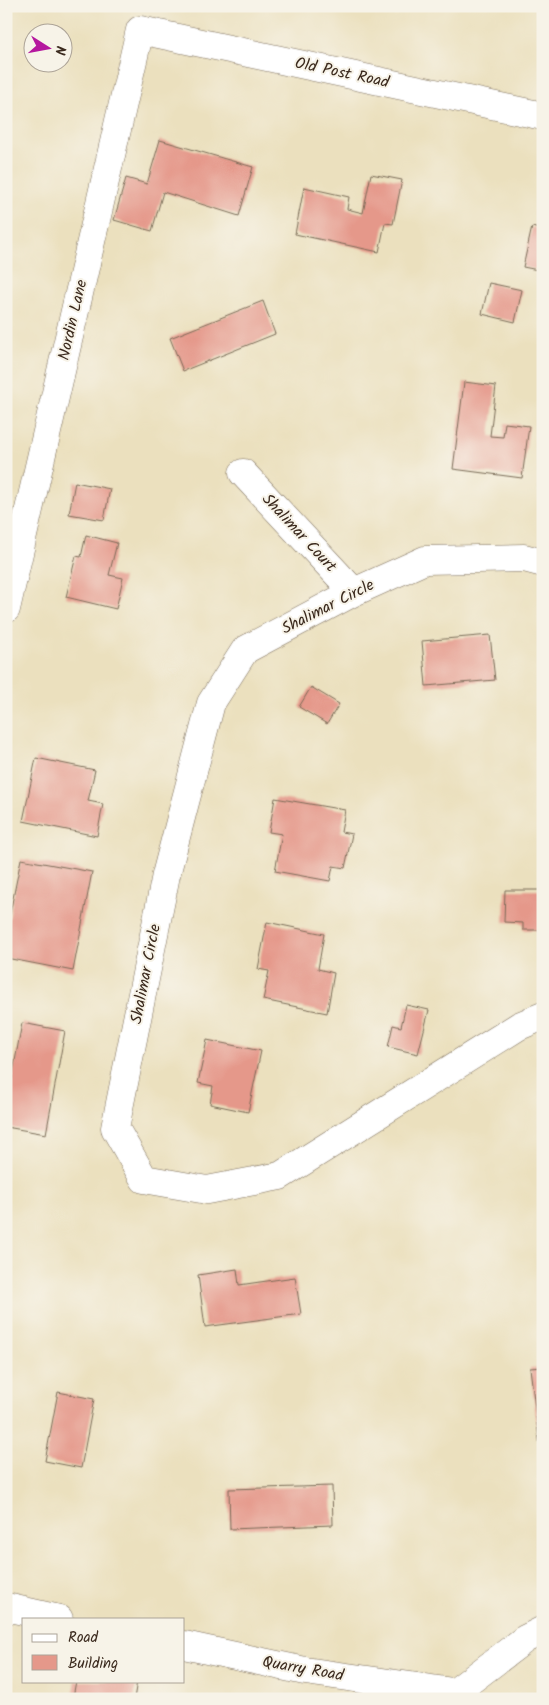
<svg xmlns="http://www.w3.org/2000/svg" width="549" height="1705" viewBox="0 0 549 1705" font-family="Kalam,sans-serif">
	<rect width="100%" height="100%" fill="#f7f3e8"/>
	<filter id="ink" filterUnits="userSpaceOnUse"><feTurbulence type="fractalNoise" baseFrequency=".02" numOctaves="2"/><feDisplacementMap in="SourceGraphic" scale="10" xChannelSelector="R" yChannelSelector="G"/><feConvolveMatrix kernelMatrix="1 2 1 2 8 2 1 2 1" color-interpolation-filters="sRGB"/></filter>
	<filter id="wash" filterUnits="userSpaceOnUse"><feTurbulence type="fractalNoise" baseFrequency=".0096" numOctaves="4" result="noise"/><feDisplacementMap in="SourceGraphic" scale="20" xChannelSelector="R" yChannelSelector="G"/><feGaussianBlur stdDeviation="1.12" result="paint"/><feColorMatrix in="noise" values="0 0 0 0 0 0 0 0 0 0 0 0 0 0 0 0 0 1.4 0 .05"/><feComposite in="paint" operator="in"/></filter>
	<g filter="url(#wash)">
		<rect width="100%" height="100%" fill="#ebe0be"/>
		<g id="blocks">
			<path fill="#e5988a" d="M160,140L253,167L239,216L163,192L152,231L114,220L126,178L147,184Z
				M371,174L402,180L393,224L385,223L379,252L295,234L304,187L349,197L347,209L363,213Z
				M532,227L543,230V271L523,267Z
				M489,283L522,290L515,322L482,314Z
				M263,301L275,334L183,371L170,338Z
				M464,382L496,386L490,436L503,437L505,423L529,426L522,478L453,469Z
				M75,482L110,489L104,520L69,514Z
				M86,535L117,543L109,575L123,578L116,609L66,597L76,556L81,557Z
				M490,635L495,680L426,686L422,641Z
				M311,687L339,704L327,724L299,707Z
				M36,758L95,770L88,801L103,804L97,836L23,821Z
				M275,798L345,810L341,832L352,834L345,868L333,866L330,881L275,871L282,834L269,832Z
				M21,859L92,872L73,971L6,958V933Z
				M505,890H543V930H523V923L504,922Z
				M267,922L324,934L318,969L334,973L327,1013L263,1000L269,971L258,969Z
				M406,1005L429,1010L418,1054L388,1047L393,1025L401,1027Z
				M22,1023L65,1031L46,1134L6,1127V1110Z
				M207,1040L261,1051L248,1112L210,1104L213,1086L198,1083Z
				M237,1269L239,1285L295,1277L301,1314L205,1327L198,1275Z
				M543,1367V1464H542L530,1368Z
				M58,1392L94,1399L81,1468L45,1461Z
				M332,1486L333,1525L230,1529L229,1489Z
				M76,1681H137L134,1699L73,1697Z"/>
		</g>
	</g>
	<g filter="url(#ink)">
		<use href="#blocks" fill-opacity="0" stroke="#796a56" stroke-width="1"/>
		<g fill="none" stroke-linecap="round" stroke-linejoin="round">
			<g stroke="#796a56" stroke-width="29">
				<path id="minor" d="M243,473L354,592
					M543,563L524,558L425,560L354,592L245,650L211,703L166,875L115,1128L144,1179L207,1190L280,1176L519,1026L543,1016
					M6,609L140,30L543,116
					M6,1607L59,1619
					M184,1645L305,1671L453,1692
					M446,1699L525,1639L543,1630"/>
			</g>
			<use href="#minor" stroke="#fff" stroke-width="28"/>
		</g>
	</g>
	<g text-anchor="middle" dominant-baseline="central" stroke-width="4" stroke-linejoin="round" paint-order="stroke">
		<g font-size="16" fill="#3b2a1e" stroke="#f7f3e8">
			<text transform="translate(342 73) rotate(12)">Old Post Road</text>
			<text transform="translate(73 320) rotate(-77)">Nordin Lane</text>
			<text transform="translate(299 533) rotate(47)">Shalimar Court</text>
			<text transform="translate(328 607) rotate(-27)">Shalimar Circle</text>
			<text transform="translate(146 974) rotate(-79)">Shalimar Circle</text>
			<text transform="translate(303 1669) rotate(10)">Quarry Road</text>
		</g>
	</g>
	<rect width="549" height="1705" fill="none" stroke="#f7f3e8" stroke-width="25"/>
	<rect x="22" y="1618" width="162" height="65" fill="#f7f3e8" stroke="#aca397"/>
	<rect x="32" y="1634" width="25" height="8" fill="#ffffff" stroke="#aca397"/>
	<text x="68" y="1642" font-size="15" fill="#3b2a1e">Road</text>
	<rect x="32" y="1655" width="25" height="15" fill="#e5988a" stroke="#aca397"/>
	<text x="68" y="1668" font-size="15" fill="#3b2a1e">Building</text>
	<g transform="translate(48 48) rotate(101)"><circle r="24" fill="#f7f3e8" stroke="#aca397"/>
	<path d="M0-4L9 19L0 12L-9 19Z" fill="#b5179e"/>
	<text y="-8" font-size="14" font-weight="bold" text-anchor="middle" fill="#3b2a1e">N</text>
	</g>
</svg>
